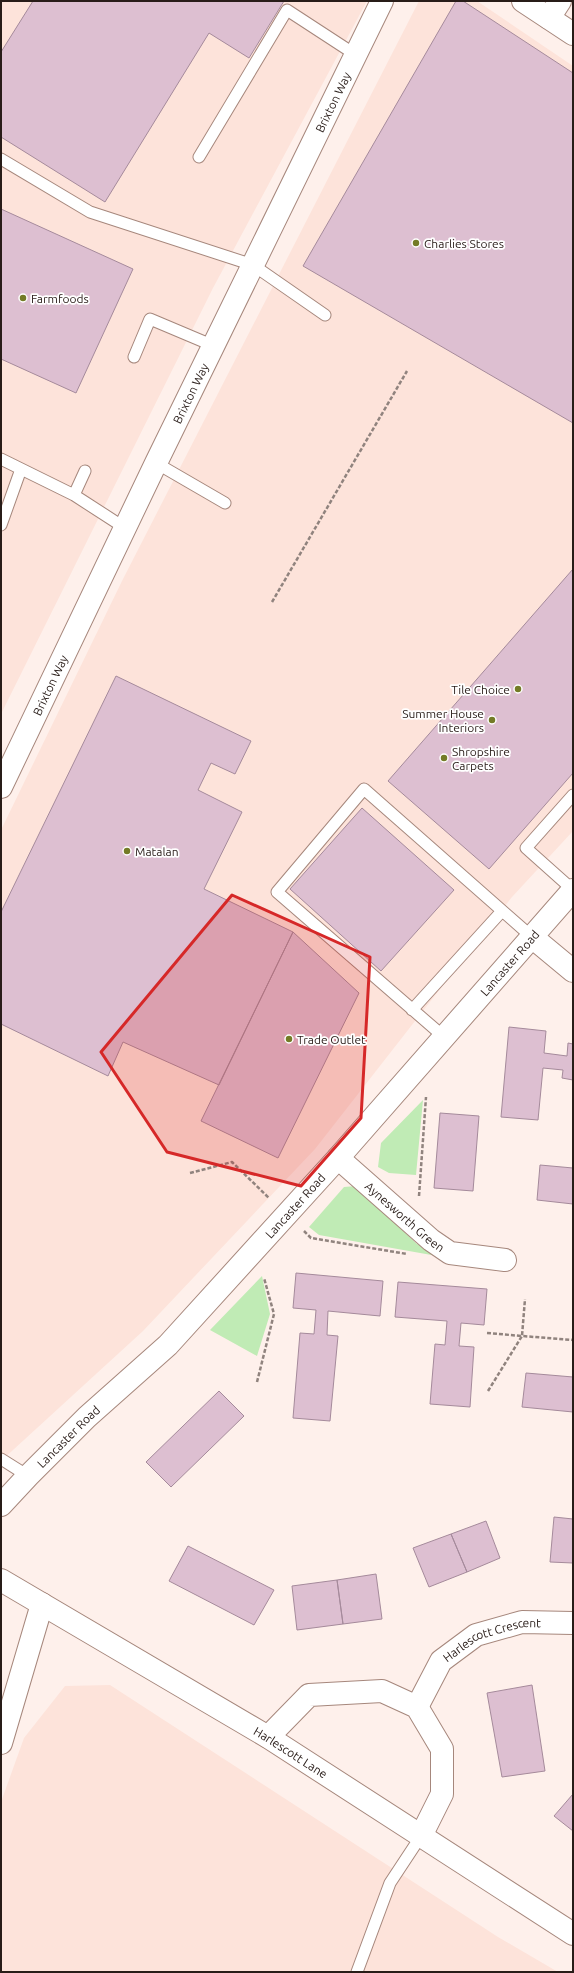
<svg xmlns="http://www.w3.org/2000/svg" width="574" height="1973" viewBox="0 0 574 1973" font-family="Ubuntu,sans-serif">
	<rect width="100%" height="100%" fill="#fef0eb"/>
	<path fill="#fde3da" d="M1,1H367L213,288L1,714Z
		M419,1H477L573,66V831L512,897L315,1149L143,1331L1,1461V830L122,581Z
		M110,1685L498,1937L558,1972H1V1802L24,1738L65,1686Z"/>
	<path fill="#c0ebb5" d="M423,1100L416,1175L389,1173L378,1167L381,1143Z
		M356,1186L417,1244L432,1249L437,1256L319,1235L309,1227L344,1187Z
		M262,1276L270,1314L257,1356L210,1330Z"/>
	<path fill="#ddbfd1" stroke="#a58a9b" d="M33,1H284L249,58L209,33L105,202L1,137V52Z
		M456,1H463L573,73V423L303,266Z
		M1,209L133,269L76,393L1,359Z
		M573,569V773L489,869L388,781Z
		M116,676L251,741L235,774L211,763L198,790L242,812L204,889L293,932L219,1085L123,1042L108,1076L1,1024V912Z
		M362,808L454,890L381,971L290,889Z
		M293,932L359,993L278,1158L201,1121Z
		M509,1027L546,1031L544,1053L567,1056L568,1043L573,1044V1080L562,1078L563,1070L543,1068L538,1120L501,1117Z
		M440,1113L479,1116L473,1191L434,1188Z
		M540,1165L573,1168V1204L537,1200Z
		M296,1273L383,1281L380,1316L328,1311L327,1335L338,1336L330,1421L293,1418L300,1333L314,1334L316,1310L293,1308Z
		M398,1282L487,1289L484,1325L461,1323L459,1346L474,1347L470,1407L430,1404L435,1344L445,1345L447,1321L395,1317Z
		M526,1373L573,1377V1412L522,1407Z
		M219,1391L244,1416L171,1487L146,1462Z
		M554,1517L573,1519V1563L550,1562Z
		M486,1521L500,1558L467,1572L451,1534Z
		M451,1534L467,1572L429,1587L413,1548Z
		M188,1546L274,1590L254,1625L169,1581Z
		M376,1574L382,1619L343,1624L337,1580Z
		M337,1580L343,1624L297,1630L292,1586Z
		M532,1685L545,1771L502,1777L487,1693Z
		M573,1794V1831L554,1816Z"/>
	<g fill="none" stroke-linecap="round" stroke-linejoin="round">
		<g stroke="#a6877c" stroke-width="13">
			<path id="service" d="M199,157L287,10L356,55
				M1,159L90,212L253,265L325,315
				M134,357L150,319L214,346
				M1,459L74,495L125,528
				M156,463L225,503
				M74,495L85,471
				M1,525L21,469
				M573,795L526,848L573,890
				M412,1010L502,911
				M443,1036L277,892L364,789L532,937
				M1,1459L28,1476
				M357,1972L390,1883L421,1836"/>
		</g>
		<g stroke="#a6877c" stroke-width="24">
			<g id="minor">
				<path d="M523,1L573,34"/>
				<path d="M549,18L560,1"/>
				<path id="s1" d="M1,787L156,463L382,1"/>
				<path d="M532,937L573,971"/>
				<path id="s2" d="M338,1158L431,1240L450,1253L505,1260"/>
				<path id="s3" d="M417,1707L441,1661L476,1635L522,1622L573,1623"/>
				<path d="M268,1737L309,1695L382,1691L417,1707L442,1749V1794L421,1836"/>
				<path d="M1,1743L42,1604"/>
			</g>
		</g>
		<g stroke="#a6877c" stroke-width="24">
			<g id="tertiary">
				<path id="s4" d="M1,1505L28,1476L87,1417L168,1345L338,1158L573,890"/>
				<path id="s5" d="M1,1580L268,1737L573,1934"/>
			</g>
		</g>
		<path stroke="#90837e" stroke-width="2.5" stroke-dasharray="4 2" stroke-linecap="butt" d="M272,602L407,371
			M190,1173L232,1162L269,1198
			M419,1196L426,1097
			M304,1231L311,1238L407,1254
			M487,1333L522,1336L525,1299
			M257,1382L274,1314L264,1278
			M488,1391L522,1336L573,1340"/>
		<use href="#service" stroke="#fff" stroke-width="11"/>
		<use href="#minor" stroke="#fff" stroke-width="22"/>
		<use href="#tertiary" stroke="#fff" stroke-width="22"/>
	</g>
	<path fill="#d62828" fill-opacity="0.2" stroke="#d62828" stroke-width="3" stroke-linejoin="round" d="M232,895L370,957L361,1118L301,1186L167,1152L101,1052Z"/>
	<g fill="#737b26" stroke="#fff" stroke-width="1.5">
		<circle cx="416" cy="243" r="4"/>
		<circle cx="23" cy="298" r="4"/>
		<circle cx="518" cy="689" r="4"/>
		<circle cx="492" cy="720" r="4"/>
		<circle cx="444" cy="758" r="4"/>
		<circle cx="127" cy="851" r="4"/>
		<circle cx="289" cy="1039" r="4"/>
	</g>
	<g text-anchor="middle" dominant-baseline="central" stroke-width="3.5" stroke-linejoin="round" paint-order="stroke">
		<g font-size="12" fill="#281c18" stroke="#fff">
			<text stroke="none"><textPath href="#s1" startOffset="761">Brixton Way</textPath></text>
			<text stroke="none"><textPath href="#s1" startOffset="437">Brixton Way</textPath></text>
			<text stroke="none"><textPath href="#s1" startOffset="113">Brixton Way</textPath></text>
			<text stroke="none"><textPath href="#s4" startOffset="744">Lancaster Road</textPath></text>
			<text stroke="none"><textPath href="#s4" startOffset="420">Lancaster Road</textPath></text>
			<text stroke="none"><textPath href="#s2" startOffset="89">Aynesworth Green</textPath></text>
			<text stroke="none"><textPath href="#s4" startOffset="96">Lancaster Road</textPath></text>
			<text stroke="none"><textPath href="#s3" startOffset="109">Harlescott Crescent</textPath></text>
			<text stroke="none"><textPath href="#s5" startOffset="337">Harlescott Lane</textPath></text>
		</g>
		<g font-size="12" fill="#281c18" stroke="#fff" text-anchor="start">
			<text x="424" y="243">Charlies Stores</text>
			<text x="31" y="298">Farmfoods</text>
			<text x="510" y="689" text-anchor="end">Tile Choice</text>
			<text x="484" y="713" text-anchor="end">Summer House<tspan x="484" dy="14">Interiors</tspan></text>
			<text x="452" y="751">Shropshire<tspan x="452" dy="14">Carpets</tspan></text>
			<text x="135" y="851">Matalan</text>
			<text x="297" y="1039">Trade Outlet</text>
		</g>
	</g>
	<rect width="574" height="1973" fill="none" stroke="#281c18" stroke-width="4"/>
</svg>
